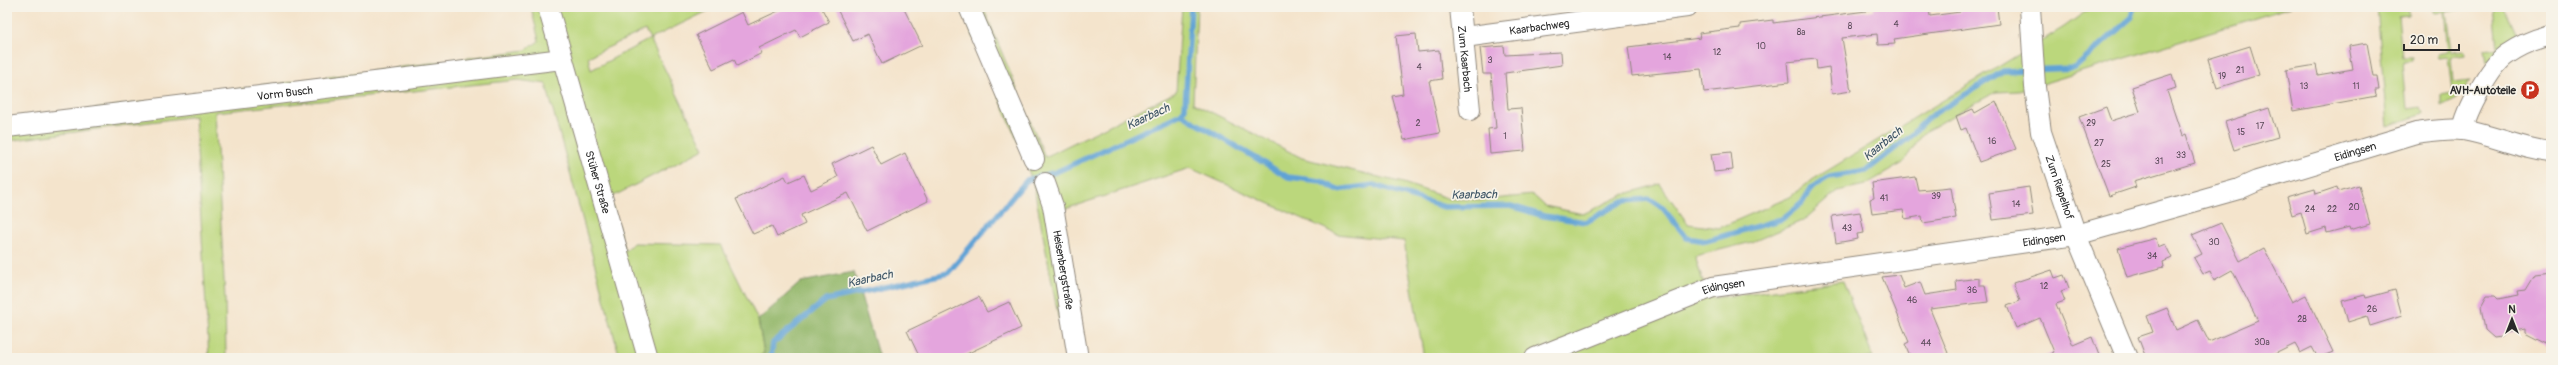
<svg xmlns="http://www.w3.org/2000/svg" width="2558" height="365" viewBox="0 0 2558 365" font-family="Pangolin,sans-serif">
	<rect width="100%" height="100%" fill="#f7f3e8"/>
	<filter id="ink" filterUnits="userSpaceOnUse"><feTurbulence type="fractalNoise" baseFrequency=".025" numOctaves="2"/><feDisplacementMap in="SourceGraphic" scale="8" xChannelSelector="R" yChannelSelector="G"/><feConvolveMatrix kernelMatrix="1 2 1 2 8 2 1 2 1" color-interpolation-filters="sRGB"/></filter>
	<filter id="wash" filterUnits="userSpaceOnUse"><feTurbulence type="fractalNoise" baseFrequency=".012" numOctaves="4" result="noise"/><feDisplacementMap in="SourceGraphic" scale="16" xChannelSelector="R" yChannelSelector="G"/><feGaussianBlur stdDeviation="0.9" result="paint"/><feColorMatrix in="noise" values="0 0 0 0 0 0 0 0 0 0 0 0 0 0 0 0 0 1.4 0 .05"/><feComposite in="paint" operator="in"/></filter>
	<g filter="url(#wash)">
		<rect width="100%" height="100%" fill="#f4e4cc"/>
		<path fill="#bbd77c" stroke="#738154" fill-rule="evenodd" d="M531,7H716L650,39L704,149L610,198L625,251L633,243L721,245L758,320L764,353L758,358H620L546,84L518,80L215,112L225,299L226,358H209L195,116L7,141V121L526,50L539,41ZM645,30L650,39L591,70L588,57Z
			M961,7H983L1045,157L1176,92L1182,7H1197L1193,103L1302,158L1403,183L1450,199L1483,200L1533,195L1545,206L1583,214L1625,194L1660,184L1688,224L1719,228L1790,197L1812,180L2064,27L2092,7H2291L2019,91L1996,92L1964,109L1922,134L1903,163L1865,185L1837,191L1804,220L1752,242L1695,256L1702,279L1713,298L1843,281L1873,358H1424L1404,241L1337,234L1190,168L1059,211L1084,358H1066L1034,187L1023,154Z
			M2377,7H2409V15L2398,16L2402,57H2412V61L2403,62L2407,109L2421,107L2423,114L2387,126Z
			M2434,7H2459V9L2446,11L2451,52L2465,51V55L2451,57L2453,82L2471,80L2457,98L2441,106V95L2452,93L2448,57L2438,58L2437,54L2448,52L2444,11L2434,12Z
			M2493,7H2503L2516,35L2507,41L2487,62L2485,49L2497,47Z"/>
		<path fill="#94b86c" stroke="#60724c" d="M854,272L879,358H758L764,353L758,320L801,282Z"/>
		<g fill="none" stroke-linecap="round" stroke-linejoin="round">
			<path stroke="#61a3d5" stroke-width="5.5" d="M1181,114L1185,108L1191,7
				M771,358L773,343L826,300L948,273L1027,180L1056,172L1181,114L1288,177L1321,181L1337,190L1373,185L1444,207L1511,206L1544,216L1586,222L1623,201L1650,199L1662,207L1687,238L1706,241L1782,219L1802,203L1812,187L1829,177L1866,171L1907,139L1929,117L2003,71L2075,68L2132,17L2135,7"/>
		</g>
		<g id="blocks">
			<path fill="#e4a5dd" d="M787,7H821L829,22L800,37L796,30L759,48L762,53L737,66L734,59L713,69L696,35L742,12L748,25Z
				M836,7H903L922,45L882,64L868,34L853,41Z
				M1874,7H1929L1930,16L1960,12L1959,7H1997L1999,24L1894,39L1895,44L1878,45L1877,34L1842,38L1851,91L1832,94L1829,67L1817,69L1816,59L1787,62L1789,82L1704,92L1701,69L1632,76L1628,47L1700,38L1699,33L1740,28V24L1773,20V23L1874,10Z
				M1416,34L1418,52L1439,50L1442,79L1429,81L1440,133L1404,140L1392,96L1403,94L1396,36Z
				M2367,43L2373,76H2377L2379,90H2375L2376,96L2293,111L2286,70L2316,65L2318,75L2353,69L2349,46Z
				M1504,46L1505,55L1561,52L1562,65L1505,73L1508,109L1521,108L1525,151L1490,154L1488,129L1496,128L1491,74H1483L1480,48Z
				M2250,46L2259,75L2217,88L2208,59Z
				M2172,74L2176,88L2167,91L2182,136L2186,134L2195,163L2134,181L2136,187L2109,196L2079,117L2106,107L2111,121L2140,112L2132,87Z
				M1996,101L2016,149L1979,162L1966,128L1961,130L1956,116L1973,109L1975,113Z
				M2269,108L2278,137L2234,150L2225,122Z
				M871,145L881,165L905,153L928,201L867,231L848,193L801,215L805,224L777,237L772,226L753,234L736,199L785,176L788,182L804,175L811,190L838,177L832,164Z
				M1731,152L1733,170L1714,172L1711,154Z
				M1915,177L1918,190L1951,187L1956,218L1923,223L1922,216L1905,219L1903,210L1872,214L1870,199L1874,198L1872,183Z
				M2359,185L2370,224L2350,230L2349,227L2327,233L2326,228L2307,234L2301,212L2292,215L2287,197L2315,189L2316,194L2337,187L2338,191Z
				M2029,187L2033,215L1993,220L1989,193Z
				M1860,212L1864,233L1857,234L1858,239L1836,243L1832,216Z
				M2221,223L2240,261L2264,248L2292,302L2306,295L2333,352L2318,358L2312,347L2300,353L2295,344L2267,358H2146L2138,337L2153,332L2147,316L2167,308L2176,330L2198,320L2209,342L2258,321L2232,270L2214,280L2210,271L2203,274L2194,258L2202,254L2192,235Z
				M2156,238L2158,247L2165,244L2172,258L2163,262L2164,267L2127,277L2118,248Z
				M2052,270L2055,278L2064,275L2069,288L2061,291L2065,301L2056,304L2073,345L2092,337L2100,358H2042L2054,352L2040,318L2016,328L2007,306L2020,301L2013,283Z
				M2551,273V347L2524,333V329L2504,333L2501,337L2494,338L2485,330L2481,307L2487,296H2495L2498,299L2519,295L2518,291L2526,290L2535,275Z
				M1899,275L1904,288L1920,282L1925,295L1957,290L1956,281L1979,278V285H1985L1988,302L1930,309L1950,358H1911L1905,344L1909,342L1882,277Z
				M2395,290L2402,316L2370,326L2367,316L2348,322L2342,301L2365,295L2366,298Z
				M979,297L987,312L1009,302L1021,328L958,358H920L907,331Z"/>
		</g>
	</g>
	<g filter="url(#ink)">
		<use href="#blocks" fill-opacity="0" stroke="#90887c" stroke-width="1"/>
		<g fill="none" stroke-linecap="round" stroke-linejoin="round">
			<g stroke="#90887c" stroke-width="22">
				<g id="minor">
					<path id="s1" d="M548,7L648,358"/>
					<path d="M969,7L1034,159"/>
					<path id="s2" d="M1460,7L1470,110"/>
					<path id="s3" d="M2030,7L2035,87L2041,132L2076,235L2127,358"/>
					<path id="s4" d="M1464,37L1687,7"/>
					<path id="s5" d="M7,127L562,59"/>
					<path d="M2463,130C2466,111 2490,67 2506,55C2520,45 2535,39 2551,35"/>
					<path id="s6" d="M1045,183L1053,206L1078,358"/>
					<path id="s7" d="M1535,358L1713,287L2076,235L2239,189L2257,181L2416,133C2431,131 2448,128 2463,130C2493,135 2520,149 2551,152"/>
				</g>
			</g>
			<use href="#minor" stroke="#fff" stroke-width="20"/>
		</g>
	</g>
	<defs>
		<g id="parking-disc" transform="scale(1)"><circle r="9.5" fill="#c8321e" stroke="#f7f3e8"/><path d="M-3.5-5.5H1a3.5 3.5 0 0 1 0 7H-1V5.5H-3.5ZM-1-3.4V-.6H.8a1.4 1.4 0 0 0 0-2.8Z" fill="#fff"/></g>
	</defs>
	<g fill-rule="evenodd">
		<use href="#parking-disc" x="2530" y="90"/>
	</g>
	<g text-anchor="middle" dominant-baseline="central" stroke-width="3.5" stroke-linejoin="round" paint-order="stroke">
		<g font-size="9" fill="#594a58">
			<text x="1896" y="24">4</text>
			<text x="1850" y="26">8</text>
			<text x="1801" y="32">8a</text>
			<text x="1761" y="46">10</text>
			<text x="1717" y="52">12</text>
			<text x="1667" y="57">14</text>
			<text x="1490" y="60">3</text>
			<text x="1419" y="67">4</text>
			<text x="2240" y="70">21</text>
			<text x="2222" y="76">19</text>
			<text x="2304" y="86">13</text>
			<text x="2356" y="86">11</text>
			<text x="1418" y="123">2</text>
			<text x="2091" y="123">29</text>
			<text x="2260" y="126">17</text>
			<text x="2241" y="132">15</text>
			<text x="1505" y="136">1</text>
			<text x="1992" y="141">16</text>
			<text x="2099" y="143">27</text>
			<text x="2181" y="155">33</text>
			<text x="2159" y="161">31</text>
			<text x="2106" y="164">25</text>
			<text x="1936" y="196">39</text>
			<text x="1884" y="198">41</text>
			<text x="2016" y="204">14</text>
			<text x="2354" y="207">20</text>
			<text x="2310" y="209">24</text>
			<text x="2332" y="209">22</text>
			<text x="1847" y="228">43</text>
			<text x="2214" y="242">30</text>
			<text x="2152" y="256">34</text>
			<text x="2044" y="286">12</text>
			<text x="1972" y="290">36</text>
			<text x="1912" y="300">46</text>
			<text x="2372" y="309">26</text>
			<text x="2302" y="319">28</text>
			<text x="2262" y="342">30a</text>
			<text x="1926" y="343">44</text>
		</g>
		<g font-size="11" fill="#2b2b2b" stroke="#f7f3e8">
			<text stroke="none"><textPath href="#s4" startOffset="76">Kaarbachweg</textPath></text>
			<text stroke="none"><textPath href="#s2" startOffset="52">Zum Kaarbach</textPath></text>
			<text stroke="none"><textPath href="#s5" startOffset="280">Vorm Busch</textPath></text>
			<text stroke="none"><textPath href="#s7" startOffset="850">Eidingsen</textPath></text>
			<text stroke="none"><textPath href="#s1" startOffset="182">Stüher Straße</textPath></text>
			<text stroke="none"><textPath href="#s3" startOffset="184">Zum Riepelhof</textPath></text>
			<text stroke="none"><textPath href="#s7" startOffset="526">Eidingsen</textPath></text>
			<text stroke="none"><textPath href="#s6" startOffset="89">Heisenbergstraße</textPath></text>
			<text stroke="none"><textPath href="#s7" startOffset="202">Eidingsen</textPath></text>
		</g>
		<g font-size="11" font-weight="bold" fill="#2b2b2b" stroke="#f7f3e8" text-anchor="end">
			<text x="2516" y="90">AVH-Autoteile</text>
		</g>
		<g font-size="12" font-style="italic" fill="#3e5566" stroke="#f7f3e8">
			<text transform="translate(1148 117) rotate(-25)">Kaarbach</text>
			<text transform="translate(1883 144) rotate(-39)">Kaarbach</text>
			<text transform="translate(1474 195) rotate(-1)">Kaarbach</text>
			<text transform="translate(870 279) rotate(-12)">Kaarbach</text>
		</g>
	</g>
	<rect width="2558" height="365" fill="none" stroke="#f7f3e8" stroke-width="24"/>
	<g transform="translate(2512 319)" stroke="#f7f3e8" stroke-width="3" paint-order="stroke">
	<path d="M0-3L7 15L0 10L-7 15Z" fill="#2b2b2b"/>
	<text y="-6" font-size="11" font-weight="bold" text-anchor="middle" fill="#2b2b2b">N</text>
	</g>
	<path d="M2404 44v6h55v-6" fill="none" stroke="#2b2b2b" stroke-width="2"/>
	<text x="2410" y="44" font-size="12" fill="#2b2b2b" stroke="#f7f3e8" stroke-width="3" paint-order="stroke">20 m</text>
</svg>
